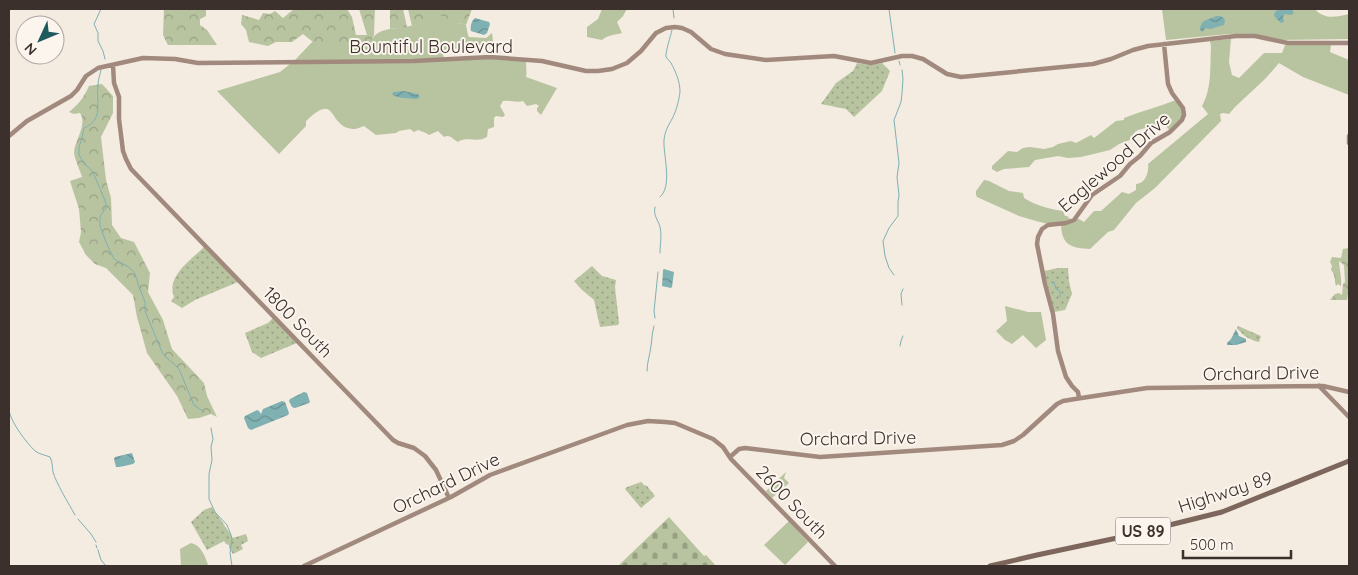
<svg xmlns="http://www.w3.org/2000/svg" width="1358" height="575" viewBox="0 0 1358 575" font-family="Quicksand,sans-serif">
	<defs>
		<pattern id="forest-crowns" width="20" height="18" patternUnits="userSpaceOnUse" patternTransform="scale(1.25)"><rect width="20" height="18" fill="#b8c4a0"/><path d="M2 6a3 3 0 1 1 6 0M12 15a3 3 0 1 1 6 0" fill="none" stroke="#97a083"/></pattern>
		<pattern id="cemetery-stones" width="16" height="16" patternUnits="userSpaceOnUse" patternTransform="scale(1.25)"><rect width="16" height="16" fill="#b8c4a0"/><path d="M2 7V4a2 2 0 0 1 4 0v3zM10 15v-3a2 2 0 0 1 4 0v3z" fill="#97a083"/></pattern>
		<pattern id="park-dots" width="8" height="8" patternUnits="userSpaceOnUse" patternTransform="scale(1.25)"><rect width="8" height="8" fill="#b8c4a0"/><path d="M2 2h.1M6 6h.1" fill="none" stroke="#97a083" stroke-width="1.8" stroke-linecap="round"/></pattern>
		<pattern id="water-waves" width="16" height="10" patternUnits="userSpaceOnUse" patternTransform="scale(1.25)"><rect width="16" height="10" fill="#7fb0b2"/><path d="M0 5q4-4 8 0t8 0" fill="none" stroke="#699091"/></pattern>
	</defs>
	<rect width="100%" height="100%" fill="#f4ebe1"/>
	<path fill="#b8c4a0" d="M602,9H627L623,16L617,22L622,33C614,35 608,35 602,40L587,37V27L598,19Z
		M1162,9H1315C1324,20 1336,17 1349,14V39L1279,40L1254,34H1229L1166,40Z
		M435,15H444L455,24L462,23L466,25L468,35L469,37L486,38L492,33L493,41L484,45L459,49L449,48L443,55L445,61L485,58L526,61C526,67 527,72 526,77L557,88L541,115L537,111V108L539,106L536,104L527,106L523,101C516,103 510,100 503,101L500,106L505,115L503,117L496,116L494,118V127L488,129L487,137C478,143 466,136 458,142C452,139 450,134 444,137L438,131L429,135L426,133L418,130L414,132L410,129L399,131L396,133L376,135L364,126C360,127 358,129 353,129C327,127 338,90 306,121V126L279,154L217,91L280,72L295,60L313,41L320,46L361,48C370,44 373,34 382,31C391,28 401,28 410,26C419,24 427,20 435,15Z
		M1231,39L1229,62L1232,75L1239,78L1264,53H1282L1285,45H1331L1330,52L1349,60V95L1303,77L1279,63L1266,78L1235,107L1229,114L1223,113L1220,114L1221,121L1155,188L1136,203L1114,230L1108,232L1090,249C1072,248 1062,246 1061,225L1077,218L1084,222L1094,211H1101L1122,192L1129,194L1136,190V184C1138,184 1142,182 1143,181C1147,178 1149,168 1148,164L1208,114L1202,106C1212,89 1210,66 1211,46L1210,41Z
		M1176,100C1188,115 1181,119 1170,131L1165,125L1153,126L1138,130L1135,132L1130,140L1119,144L1110,150L1081,157L1068,158L1058,156L1035,160L1029,167L1004,169L997,172L992,169V166L1008,151L1017,152L1023,148L1030,147L1044,149L1053,147L1058,144L1071,141L1076,143L1091,135L1094,138L1116,121L1124,120V118C1141,111 1159,107 1176,100Z
		M984,180L989,181L1009,191L1023,193L1024,198C1037,206 1049,209 1063,211L1065,216H1067L1071,220L1048,224L1036,221L1019,216L977,197L976,195V191Z
		M1005,306L1028,312H1041L1046,340L1036,348L1023,335L1012,344L1005,340L996,331L1007,321Z
		M786,472L784,478L789,483L772,498L766,491Z
		M789,521L808,542L785,565L764,545Z
		M191,543C201,545 205,556 208,565L181,566L180,549Z"/>
	<path fill="url(#forest-crowns)" d="M164,9H206V16L200,19V25L207,30L217,45H168L163,35Z
		M294,9H347L352,17L356,35H367L359,9H375L374,35L372,39L371,45C357,47 334,51 320,46C314,43 308,38 303,34L292,42H276L268,46L249,42L246,30L241,24L242,15L259,20L263,13L270,14L275,11L283,18Z
		M390,9H403L407,27L390,29Z
		M408,9H472L466,25L461,23L452,25L445,16L435,15L424,22L412,26Z
		M102,84L113,96V113L101,137L106,180L111,198L112,225L121,238L134,242L150,273L148,292L163,320L172,349L204,383L207,396L217,417L211,414L199,418L188,419L177,396L147,353L137,317L133,295L106,268L95,264L86,255L79,242L81,232L79,209L70,181L82,177C80,170 75,160 74,153C74,141 88,125 80,113L74,114L69,112C79,104 84,97 89,86Z
		M1349,248V288L1347,300H1330L1335,294L1339,293L1342,295L1343,284L1345,282L1344,265L1339,261C1339,269 1342,277 1341,286L1338,284L1336,286C1334,281 1336,275 1331,270L1332,266L1330,262L1332,257L1341,258L1343,249Z"/>
	<path fill="url(#cemetery-stones)" d="M669,517L704,556L706,555L716,566H618Z"/>
	<path fill="url(#park-dots)" d="M857,63L870,65L882,63L890,71L882,91L854,117L846,109L821,104L836,83L853,71Z
		M204,247L238,282L195,300L182,308L171,301L174,297C166,276 191,260 204,247Z
		M592,266L602,276L616,280L615,287L619,323L618,325L600,327L594,300L581,289L574,281Z
		M1058,268H1068L1069,281L1072,294L1065,310L1054,312L1044,271Z
		M273,318L297,343L261,358L252,352L245,333L268,323Z
		M1238,326L1261,336L1259,342C1250,340 1243,336 1237,328Z
		M641,482L644,485L647,486L655,496L641,508L625,489L627,487Z
		M212,507L233,538L246,534L248,541L241,545L243,549L233,554L229,548V545L226,544L224,541L207,550L191,522L204,510Z"/>
	<path fill="url(#water-waves)" d="M1279,9H1292L1294,13L1291,15L1285,14L1283,17L1284,22L1281,23L1274,16L1275,12Z
		M1216,16H1220L1224,18L1225,21L1224,25L1210,29L1205,28L1203,32L1200,30C1201,18 1208,21 1216,16Z
		M475,18L489,22L490,24L487,33L484,35L471,31C470,27 471,21 475,18Z
		M404,91L418,94L420,97L417,99C410,98 396,99 392,94L393,92Z
		M664,269L674,272L672,287L671,288L662,286L663,270Z
		M1236,329L1239,336L1246,339V342L1236,345H1227V343L1231,339Z
		M304,392L307,393L310,402L309,403L295,408L292,407L289,401L290,399Z
		M282,401L285,402L289,413L288,415L251,430L248,428L244,418L245,416L257,410L259,411L261,414L263,409Z
		M132,453L135,462L133,464L119,467H116L114,459L115,457Z"/>
	<g fill="none" stroke-linecap="round" stroke-linejoin="round">
		<path stroke="#7fb0b2" stroke-width="1" d="M101,9L94,24L98,33V41L103,51L105,59
			M673,9L674,18
			M889,9L895,53
			M899,61L900,65
			M101,70C100,75 98,80 98,86C96,101 104,120 84,128L82,138L79,147V155L83,162L93,172L106,203V208L100,216V226L106,242L114,259L127,266L134,272L137,279L138,284L145,302V311L162,352C166,359 174,363 179,369L194,405L204,412
			M660,197C673,186 663,155 664,140C665,131 668,126 672,119C676,112 679,100 680,92C680,82 676,72 671,63C670,62 667,58 666,57C665,53 671,35 672,30
			M655,207C653,216 658,219 660,227C662,235 660,245 660,253
			M894,275L889,268L885,256L883,241L889,228L898,216V202L899,195L897,177L899,163L894,120L901,102L902,93L903,79L902,70
			M1054,282L1056,289L1060,291V297
			M902,305L901,294L903,289
			M655,318L654,311L658,272
			M900,346L901,341L903,336
			M647,371C647,362 650,355 651,346C652,339 652,333 654,326
			M9,411C12,424 26,442 35,451C39,454 45,455 50,457C53,463 52,467 53,472C56,483 69,504 75,515
			M211,428L213,439L211,447L212,460L209,474V499L215,512L227,525L231,535L232,539L230,553L232,566
			M78,519L91,534L96,542
			M96,545L97,548
			M98,550L101,560L106,566"/>
		<path stroke="#a18a7d" stroke-width="4.5" d="M113,65L114,83L119,97V119L123,151L126,159L131,169L393,440L398,443L414,448L425,456L436,470L449,498
			M9,136L27,121L71,96L77,90L86,76L98,68L143,58L175,59L198,63L414,61L490,57L542,61L586,71H598L612,69L627,63L641,51L656,33L666,28L675,27L682,28L691,32L711,49L725,54L766,60L834,56L871,63L902,56H912L923,59L947,74L961,77L1093,64L1111,59L1133,50L1148,46L1236,36H1255L1288,43H1349
			M1349,136V143
			M1319,386L1349,417
			M1079,398L1078,392L1072,386L1066,377L1058,351L1053,314L1045,284L1037,244L1038,237L1042,229L1048,225L1066,223L1074,220L1092,195L1120,176L1130,164L1140,156L1151,143L1170,132L1182,120L1184,115L1183,108L1172,93L1168,84L1164,44
			M730,457L739,449L745,448L820,457L1002,445L1014,441L1023,435L1057,404L1063,401L1075,399L1147,388L1323,386L1349,392
			M304,566L451,497L490,475L627,425L648,421L665,422L675,423L713,439L723,447L731,459L835,566"/>
		<path stroke="#7d675c" stroke-width="5" d="M990,566L1037,555L1117,538L1222,512L1349,461"/>
	</g>
	<g text-anchor="middle" dominant-baseline="central" stroke-width="4" stroke-linejoin="round" paint-order="stroke">
		<rect fill="#fbf5ee" stroke="#756b66" stroke-width="1" x="1115.5" y="517.5" width="55" height="27" rx="4"/>
		<g font-size="16" font-weight="bold" fill="#3b302b">
			<text x="1143" y="531">US 89</text>
		</g>
		<g font-size="18" fill="#3b302b" stroke="#fbf5ee">
			<text x="431" y="46">Bountiful Boulevard</text>
			<text transform="translate(1114 162) rotate(-41)">Eaglewood Drive</text>
			<text transform="translate(298 322) rotate(46)">1800 South</text>
			<text transform="translate(1261 373) rotate(-1)">Orchard Drive</text>
			<text transform="translate(858 438) rotate(-1)">Orchard Drive</text>
			<text transform="translate(446 483) rotate(-26)">Orchard Drive</text>
			<text transform="translate(1225 492) rotate(-18)">Highway 89</text>
			<text transform="translate(792 502) rotate(46)">2600 South</text>
		</g>
	</g>
	<rect width="1358" height="575" fill="none" stroke="#3b302b" stroke-width="20"/>
	<g transform="translate(40 40) rotate(226)"><circle r="24" fill="#fbf5ee" stroke="#aea6a0"/>
	<path d="M0-4L9 19L0 12L-9 19Z" fill="#1f5a5e"/>
	<text y="-8" font-size="14" font-weight="bold" text-anchor="middle" fill="#3b302b">N</text>
	</g>
	<path d="M1183 550v8h108v-8" fill="none" stroke="#3b302b" stroke-width="2.5"/>
	<text x="1190" y="550" font-size="15" fill="#3b302b" stroke="#fbf5ee" stroke-width="4" paint-order="stroke">500 m</text>
</svg>
